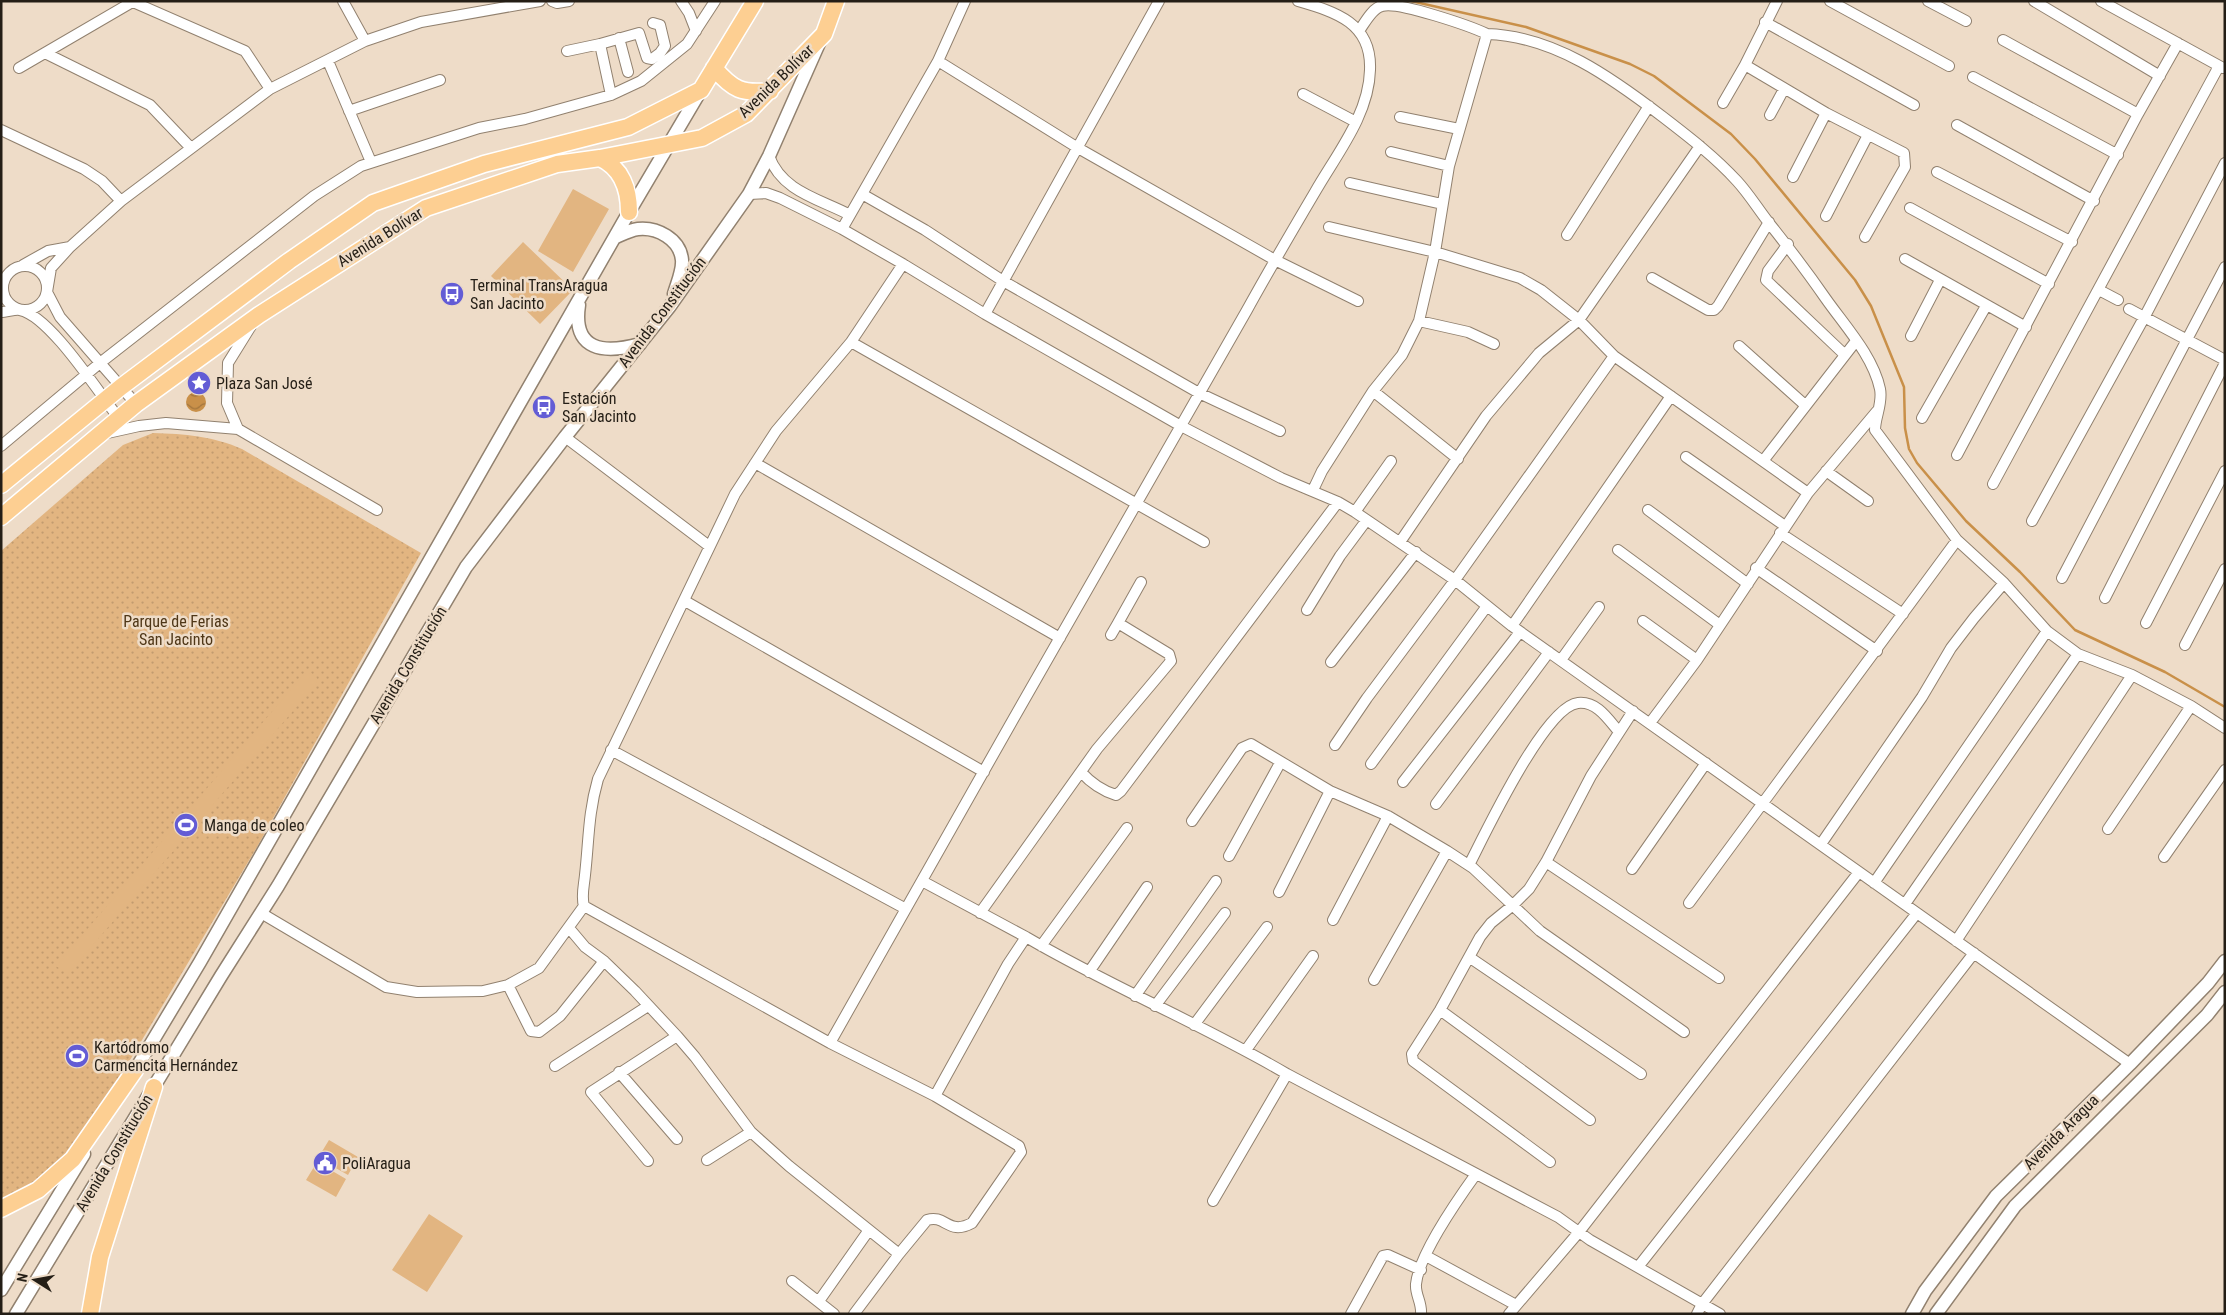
<svg xmlns="http://www.w3.org/2000/svg" width="2226" height="1315" viewBox="0 0 2226 1315" font-family="'Roboto Condensed',sans-serif">
	<defs>
		<pattern id="grass-dots" width="8" height="8" patternUnits="userSpaceOnUse" patternTransform="scale(1.25)"><rect width="8" height="8" fill="#e2b581"/><path d="M2 2h.1M6 6h.1" fill="none" stroke="#c29b6f" stroke-width="1.8" stroke-linecap="round"/></pattern>
		<pattern id="water-waves" width="16" height="10" patternUnits="userSpaceOnUse" patternTransform="scale(1.25)"><rect width="16" height="10" fill="#c99049"/><path d="M0 5q4-4 8 0t8 0" fill="none" stroke="#a3753c"/></pattern>
	</defs>
	<rect width="100%" height="100%" fill="#eedcc8"/>
	<path fill="url(#grass-dots)" d="M153,433C185,434 212,436 242,449L421,553L257,847L83,1139L61,1167L1,1205V551L123,445Z"/>
	<path fill="#e2b581" d="M573,189L609,209L573,272L538,251Z
		M523,242L573,290L540,324L491,276Z
		M311,673L317,678L316,684L68,974L56,966L304,674Z
		M329,1140L358,1157L348,1175L318,1158Z
		M317,1162L346,1179L336,1197L306,1180Z
		M429,1214L463,1236L427,1292L392,1270Z"/>
	<path fill="url(#water-waves)" d="M186 402a10 10 0 1 1 20 0a10 10 0 1 1-20 0Z"/>
	<g fill="none" stroke-linecap="round" stroke-linejoin="round">
		<path stroke="#c99049" stroke-width="2.5" d="M1411,1L1526,27L1630,64L1654,76L1731,134L1755,159L1855,280L1871,306L1904,387L1905,428L1909,449L1917,463L1966,521L2020,572L2075,630L2165,672L2225,707"/>
		<g stroke="#91816f" stroke-width="12">
			<path id="minor" d="M343,1L365,41
				M552,1L557,3L569,1
				M681,1L689,13L696,31
				M1777,1L1745,65L1826,113L1904,153L1905,167L1865,237
				M1830,1L1949,66
				M1928,1L1966,21
				M2034,1L2160,76
				M2101,1L2223,68
				M133,2L245,51L270,89
				M1765,22L1914,105
				M1359,31C1364,24 1372,8 1382,6C1398,1 1470,26 1487,34
				M619,38L628,72
				M2003,40L2138,114
				M600,44L639,33L647,58L652,59L660,53L665,46L660,25L653,23
				M567,51L600,44L611,95
				M45,53L150,105L190,147
				M328,61L371,162
				M938,61L1078,148L1275,260L1358,301
				M19,68L134,1
				M1973,77L2118,155
				M1303,94L1356,122
				M1723,103L1745,65
				M349,111L440,80
				M1770,115L1784,89
				M1400,117L1459,129
				M1957,125L2094,201
				M1,130L84,169L102,181L121,201
				M1391,152L1449,166
				M769,156C782,192 820,199 850,215
				M1937,172L2072,242
				M1793,177L1826,113
				M1350,183L1442,204
				M862,194L925,230L1003,281L1199,393L1280,431
				M1910,208L2049,284
				M1826,216L1868,135
				M1329,227L1435,252L1520,278L1541,290L1579,320L1614,356L1808,493
				M842,229L938,61L965,1
				M1567,235L1649,106
				M1788,244L1768,271L1766,280L1844,354
				M1905,259L2026,327
				M903,264L985,314L1181,426L1281,478L1338,502L1355,512L1455,580L1512,626L2130,1064
				M23,265L48,251L70,247
				M3 288a22 22 0 1 1 44 0a22 22 0 1 1-44 0Z
				M1652,278L1708,310H1714L1718,306L1769,222
				M2099,290L2118,300
				M2129,309L2225,360
				M1,312C7,312 15,309 20,310C50,316 98,392 118,417
				M985,314L1159,1
				M1419,321L1468,332L1494,344
				M1911,336L1940,280
				M851,342L1204,542
				M1739,346L1805,405
				M1373,391L1458,459
				M136,404L60,317L47,292L51,268L70,247L121,201L270,89L365,41L421,22L540,1
				M1922,418L1986,306
				M238,429L227,403L228,363L251,326
				M103,434L139,426L166,423L238,429L377,510
				M565,437L709,546
				M1,446L100,363L314,196L361,166L479,128L525,119L611,95L641,81L687,44L715,1
				M1957,455L2138,114L2178,43
				M1686,457L1785,526
				M1763,461L1856,341
				M755,463L1060,638
				M1826,471L1868,501
				M1993,484L2219,66
				M1313,490L1322,471L1373,391L1402,355L1419,321L1435,252L1449,166L1487,34C1554,36 1612,78 1663,117C1689,137 1715,157 1737,181C1749,194 1758,209 1769,223C1789,248 1808,273 1826,299C1845,326 1873,356 1880,389C1883,403 1875,417 1875,430L1957,540L2004,583L2047,631L2078,654L2132,675L2191,706L2225,728
				M1648,510L1748,584
				M1355,512L1391,461
				M2032,521L2145,316L2225,163
				M1780,533L1903,614
				M1400,542L1486,416L1539,353L1579,320L1700,146
				M1618,550L1720,625
				M1756,568L1877,651
				M2062,578L2225,267
				M2105,598L2225,363
				M685,601L984,772
				M1307,610L1340,556L1366,521
				M1643,621L1697,660
				M1118,623L1141,582
				M2146,623L2225,471
				M1512,626L1671,396
				M2185,645L2225,569
				M1561,660L1599,607
				M1331,662L1416,552
				M1650,723L1697,660L1808,493L1877,411
				M1335,745L1367,698L1455,580L1614,356
				M611,750L906,909
				M1371,764L1487,606
				M1081,772C1090,782 1103,791 1116,795L1121,791L1338,502
				M1403,782L1520,632
				M1436,804L1549,652
				M1192,821L1242,748L1251,744L1330,791L1388,816L1447,851L1473,868L1540,931L1684,1032
				M2108,829L2191,706
				M1821,844L1922,697L1951,648L1974,618L2004,583
				M1229,856L1280,763
				M2164,857L2225,770
				M1546,862L1719,978
				M1469,865C1485,834 1545,706 1578,703C1597,701 1608,719 1619,732
				M1632,869L1706,763
				M922,881L1026,937
				M1874,883L2047,631
				M1279,892L1330,791
				M1689,903L1957,540
				M1905,904L2078,654
				M584,906L830,1043L935,1096L1019,1146L1021,1152L972,1223C948,1236 946,1214 927,1220L899,1254L854,1314
				M261,913L386,987L417,992L483,991L508,985L539,968L584,906C581,896 584,886 585,875C589,840 588,814 598,779L735,494L776,431L851,342L903,264L842,229L780,198L766,193L749,194
				M980,913L1097,749L1171,661L1169,654L1118,623L1111,635
				M1333,920L1388,816
				M569,928L585,947L604,961L635,991L677,1036L695,1057L751,1132L789,1166L899,1254
				M1956,941L2132,675
				M1041,946L1127,828
				M1469,957L1641,1074
				M1089,972L1147,887
				M1374,980L1447,851
				M508,985L531,1031L539,1032L560,1016L604,961
				M1135,996L1216,881
				M1155,1006L1225,913
				M1440,1010L1590,1120
				M1194,1025L1267,927
				M830,1043C968,798 1107,554 1247,310C1269,270 1292,231 1315,192C1336,155 1369,115 1370,70C1372,23 1336,12 1298,1
				M1246,1050L1313,956
				M555,1066L648,1006
				M619,1072L677,1139
				M935,1096L1008,964L1026,937C1111,987 1202,1024 1287,1074L1558,1217L1590,1240L1720,1314
				M707,1160L751,1132
				M648,1161L591,1092L677,1036
				M1550,1162L1413,1061L1412,1054L1440,1010L1480,937L1491,923L1513,905L1529,889L1546,862L1591,776L1633,711
				M1213,1201L1287,1074
				M1426,1256L1516,1305
				M1638,1267L1917,913
				M792,1281L834,1314
				M819,1301L869,1230
				M1351,1314L1383,1256L1388,1255L1421,1270
				M1421,1314C1422,1302 1415,1295 1416,1284C1419,1254 1458,1199 1476,1174
				M1509,1314L1579,1232L1859,872
				M1697,1314L1702,1304L1974,953"/>
		</g>
		<g stroke="#91816f" stroke-width="15">
			<path id="tertiary" d="M616,237C623,234 630,230 638,229C657,227 680,239 682,260C683,271 677,283 674,294
				M579,305C572,351 604,354 640,344
				M131,1077L200,962L629,212L701,90
				M1,1290L84,1154
				M16,1314L221,976L278,886L466,567L565,437L670,306L749,194L769,156L820,41
				M1912,1314L1925,1291L1996,1196L2130,1064L2208,983L2225,961
				M1936,1314L2015,1206L2207,1015L2225,992"/>
		</g>
		<g stroke="#fff" stroke-width="19">
			<path id="primary" d="M714,68C733,90 742,94 770,91
				M600,158C622,168 629,190 629,212
				M1,485L121,387L289,261L373,203L484,164L628,127L701,90L755,1
				M1,517L136,404L259,315L426,208L557,164L600,158L702,138L746,114L824,34L836,1
				M1,1209L38,1190L73,1159L135,1070
				M90,1314L100,1257L154,1087"/>
		</g>
		<use href="#minor" stroke="#fff" stroke-width="10"/>
		<use href="#tertiary" stroke="#fff" stroke-width="12"/>
		<use href="#primary" stroke="#fdcf92" stroke-width="16"/>
	</g>
	<defs>
		<g id="bus-disc" transform="scale(1.25)"><circle r="9.5" fill="#635cd5" stroke="#eedcc8"/><path d="M-5-6H5V4H4V6H2V4H-2V6H-4V4H-5ZM-3.5-4V0h7V-4ZM-3.5 1.2v1.5H-2V1.2ZM2 1.2v1.5H3.5V1.2Z" fill="#fff"/></g>
		<g id="sight-disc" transform="scale(1.25)"><circle r="9.5" fill="#635cd5" stroke="#eedcc8"/><path d="M0-6L1.8-2.2L6-1.7L2.9 1.2L3.7 5.4L0 3.3L-3.7 5.4L-2.9 1.2L-6-1.7L-1.8-2.2Z" fill="#fff"/></g>
		<g id="stadium-disc" transform="scale(1.25)"><circle r="9.5" fill="#635cd5" stroke="#eedcc8"/><path d="M0-5a6.5 5 0 1 0 0 10a6.5 5 0 1 0 0-10ZM-3.5-1.8h7v3.6h-7Z" fill="#fff"/></g>
		<g id="civic-disc" transform="scale(1.25)"><circle r="9.5" fill="#635cd5" stroke="#eedcc8"/><path d="M-.6-6.5H3V-4.5H.6V-3L4-1V1h2V6H-6V1h2V-1L-.6-3ZM-1.2 2.5V6h2.4V2.5Z" fill="#fff"/></g>
	</defs>
	<g fill-rule="evenodd">
		<use href="#bus-disc" x="452" y="294"/>
		<use href="#sight-disc" x="199" y="383"/>
		<use href="#bus-disc" x="544" y="407"/>
		<use href="#stadium-disc" x="186" y="825"/>
		<use href="#stadium-disc" x="77" y="1056"/>
		<use href="#civic-disc" x="325" y="1163"/>
	</g>
	<g text-anchor="middle" dominant-baseline="central" stroke-width="5" stroke-linejoin="round" paint-order="stroke">
		<g font-size="16" fill="#241e16" stroke="#eedcc8">
			<text transform="translate(776 81) rotate(-44)">Avenida Bolívar</text>
			<text transform="translate(380 237) rotate(-32)">Avenida Bolívar</text>
			<text transform="translate(662 312) rotate(-53)">Avenida Constitución</text>
			<text transform="translate(408 665) rotate(-59)">Avenida Constitución</text>
			<text transform="translate(2061 1132) rotate(-45)">Avenida Aragua</text>
			<text transform="translate(114 1153) rotate(-59)">Avenida Constitución</text>
		</g>
		<g font-size="16" fill="#241e16" stroke="#eedcc8" text-anchor="start">
			<text x="470" y="285">Terminal TransAragua<tspan x="470" dy="18">San Jacinto</tspan></text>
			<text x="216" y="383">Plaza San José</text>
			<text x="562" y="398">Estación<tspan x="562" dy="18">San Jacinto</tspan></text>
			<text x="204" y="825">Manga de coleo</text>
			<text x="94" y="1047">Kartódromo<tspan x="94" dy="18">Carmencita Hernández</tspan></text>
			<text x="342" y="1163">PoliAragua</text>
		</g>
		<g font-size="16" fill="#4f3718" stroke="#eedcc8">
			<text x="176" y="621">Parque de Ferias<tspan x="176" dy="18">San Jacinto</tspan></text>
		</g>
	</g>
	<rect width="2226" height="1315" fill="none" stroke="#241e16" stroke-width="5"/>
	<g transform="translate(35 1280) rotate(281)" stroke="#eedcc8" stroke-width="4" paint-order="stroke">
	<path d="M0-4L9 19L0 12L-9 19Z" fill="#241e16"/>
	<text y="-8" font-size="14" font-weight="bold" text-anchor="middle" fill="#241e16">N</text>
	</g>
</svg>
